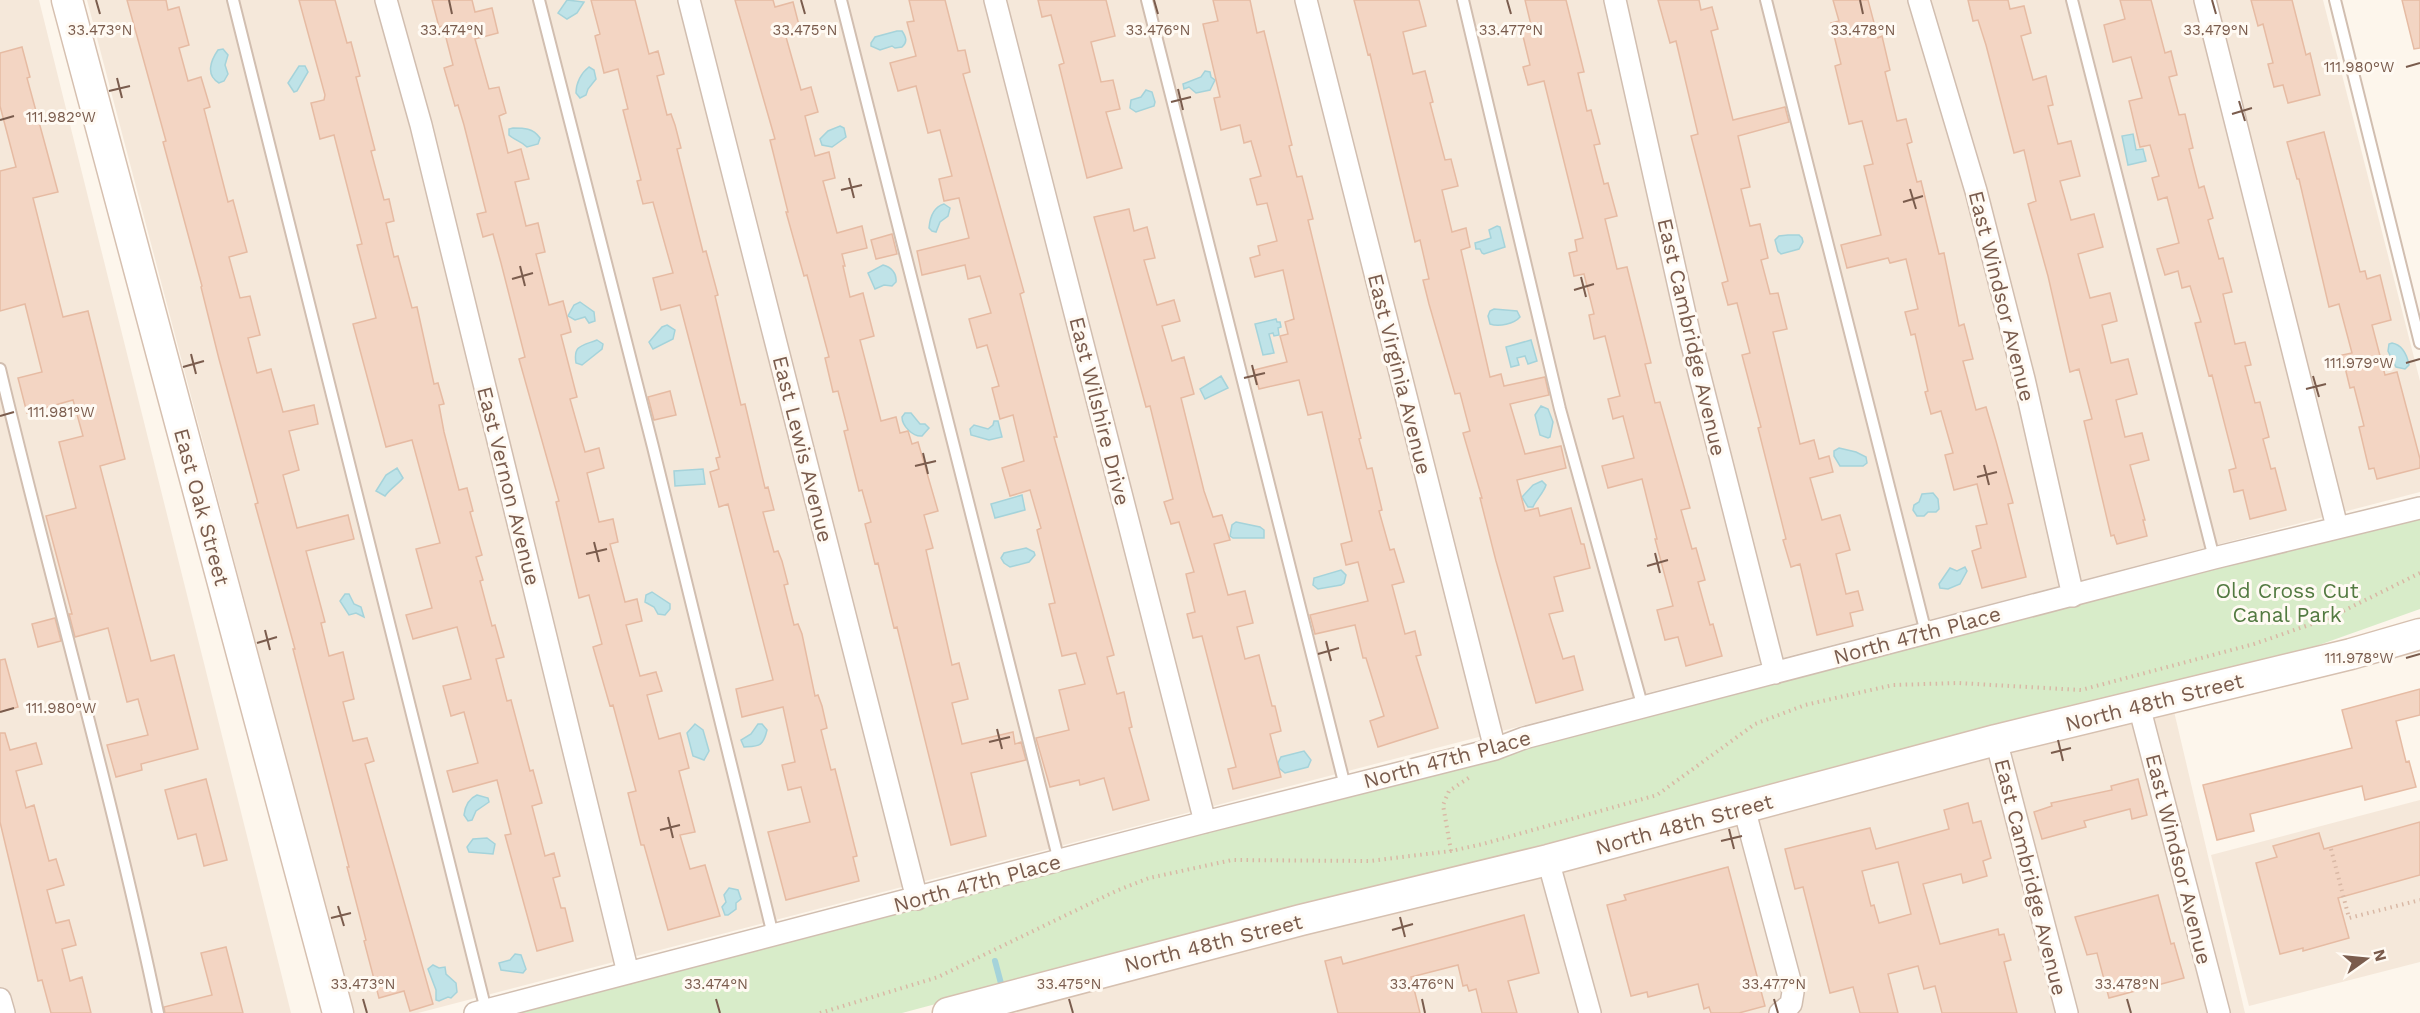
<svg xmlns="http://www.w3.org/2000/svg" width="2420" height="1013" viewBox="0 0 2420 1013" font-family="'Work Sans',sans-serif">
	<rect width="100%" height="100%" fill="#fdf6ec"/>
	<path fill="#f5e8da" d="M0,0H39L291,1013H0Z
		M87,0H2323L2420,381V492L418,1013H353Z
		M2173,707L2245,1013H1004Z
		M2420,800V962L2249,1006L2211,855Z"/>
	<path fill="#d8ecc9" d="M2420,517V609L2305,650L1287,910L902,1013H514L1926,643L2340,535Z"/>
	<path fill="#bfe3e8" stroke="#a5d3da" stroke-width="1.5" d="M567,0L584,2L577,13L567,19L558,13Z
		M897,31H902C906,37 908,42 902,47L895,48L892,46L880,50L871,46V43L875,37Z
		M223,49L228,55L225,65L228,74L224,81L219,83C205,75 211,60 218,50Z
		M299,66H305L308,72L297,91L294,92L288,83Z
		M589,67L594,70L596,79L588,89L586,95L580,98L576,93C576,83 581,73 589,67Z
		M1205,71L1210,72L1211,77L1215,80L1210,90L1196,93L1189,87L1184,89L1183,84L1201,77Z
		M1146,90L1152,92L1155,102L1154,106L1136,112L1130,108L1131,100L1141,97Z
		M840,126L844,128L846,137L832,147L822,145L820,139L828,131Z
		M513,128C524,128 533,128 540,138L538,144L527,147C521,141 514,140 509,135V129Z
		M2133,134L2136,150L2143,149L2146,161L2128,165L2122,136Z
		M944,204L950,208L948,216L940,222L936,232L932,231L929,228C930,217 933,207 944,204Z
		M1497,226L1500,227L1505,247L1484,254L1482,253L1480,249H1476L1475,243L1491,238L1489,230Z
		M1788,235H1799L1802,238L1803,242L1799,249L1781,254L1778,251L1775,240L1779,236Z
		M883,265C891,267 897,273 896,282L892,286L884,285L875,289L868,273Z
		M580,302L594,312L595,321L589,323L585,317L575,320L568,316L574,305Z
		M1494,309L1517,311L1520,317C1514,324 1499,327 1490,324L1488,316L1490,311Z
		M1276,319L1277,322H1280L1281,327L1278,328L1279,335L1274,336L1273,333L1269,334L1274,353L1263,355L1255,324Z
		M667,325L675,330L673,339L653,349L649,342L662,327Z
		M597,340L603,344L602,349L582,365L576,363C573,345 582,346 597,340Z
		M1531,340L1537,361L1528,364L1525,356L1517,358L1519,365L1511,367L1506,347Z
		M2392,343C2403,345 2407,355 2409,365L2405,369L2396,367L2388,351L2389,344Z
		M1221,376L1228,388L1205,399L1200,389Z
		M1541,406L1548,409L1553,422L1550,437L1548,438L1540,435L1535,415Z
		M905,413H911L920,424H925L929,428L922,436C913,437 902,426 902,417Z
		M994,421H998L1002,437L989,440L971,435L970,429L974,425L988,429L993,425Z
		M1839,448L1856,452L1866,457L1867,463L1863,466H1840L1834,456V451Z
		M397,468L403,478C397,485 390,489 385,496L376,491L386,475Z
		M703,469L705,484L675,486L674,471Z
		M1542,481L1546,485C1544,492 1536,500 1533,507H1528L1522,497L1533,485Z
		M1933,493L1938,499L1939,509L1936,512H1928L1924,516H1917L1913,510L1914,505L1919,502L1922,494Z
		M1022,495L1025,510L995,518L991,504Z
		M1236,522L1260,527L1264,530V538H1233L1230,536L1232,525Z
		M1026,548L1034,552L1035,555L1029,562L1010,567L1004,563L1001,558L1004,553Z
		M1965,567L1967,571L1960,584L1948,589L1940,588L1939,584L1950,568L1957,571Z
		M1341,570L1346,575L1344,583L1341,585L1318,589L1313,585L1314,578Z
		M652,592L670,604V609L665,615L658,614L654,607L645,602L646,595Z
		M345,594H349L354,604L361,607L364,617L356,613L349,615L340,601Z
		M695,724L703,730L709,751L704,760L693,756L687,733Z
		M758,724H762L767,730C763,747 759,746 744,747L741,740L751,734Z
		M1304,751L1311,760L1308,767L1285,773L1279,768L1278,763L1281,757Z
		M477,795L488,798L489,802L476,811L472,820L468,821L464,815C465,806 468,799 477,795Z
		M487,838L495,844L493,854L469,852L467,847L473,839Z
		M729,888L738,890L741,899L736,903V909L728,915H725L722,907L726,902L724,895Z
		M515,954L521,955L526,969L523,973L501,970L499,963L510,960Z
		M433,965L439,968L445,967L446,974L456,983L457,992L451,998L448,997L439,1001L436,1000V990L428,969Z"/>
	<g fill="none" stroke-linecap="round" stroke-linejoin="round">
		<path stroke="#a5d3da" stroke-width="6" d="M995,961L1003,991"/>
	</g>
	<path fill="#f3d5c3" stroke="#e6bba3" stroke-width="1.5" fill-rule="evenodd" d="M127,0H166L168,10L179,7L189,45L179,48L188,81L201,77L210,107L204,109L228,202L233,200L247,252L229,257L240,298L250,296L260,335L248,338L257,373L271,369L283,412L314,405L318,424L289,431L299,470L283,475L297,528L348,515L354,539L306,551L325,622L321,623L329,656L343,652L354,699L343,702L353,741L367,738L374,761L365,764L433,1004L410,1011L404,991L379,998L364,941L366,940L347,867H349L293,649H295L255,504L258,503L219,359L201,287L202,286L163,142L166,141Z
		M299,0H335L347,43L351,42L360,76L356,77L375,150L371,151L384,200L389,199L394,221L386,223L394,257L398,256L412,308L417,307L434,384L438,383L444,404L439,405L444,432L459,490L467,488L473,511L470,512L482,555L476,557L483,580L480,581L492,626L495,625L504,657L496,659L507,701L511,700L530,771L533,770L542,803L532,806L545,856L554,853L560,876L553,878L561,908H565L573,941L537,951L505,835L511,834L497,780L453,792L447,771L478,763L464,712L451,716L443,686L471,679L457,627L413,639L406,615L432,608L416,549L440,543L412,440L386,447L353,324L376,318L357,245L362,244L334,135L320,139L311,103L324,100L325,95Z
		M432,0H472L475,12L492,8L498,33L475,39L489,89L499,87L506,113L499,116L508,153L521,149L529,179L515,182L526,226L538,223L545,252L536,254L549,305L563,301L571,332L561,335L577,397L570,399L585,452L599,448L604,468L587,473L599,522L613,519L618,542L610,544L625,602L637,599L642,621L626,625L640,676L656,672L662,691L647,695L659,739L680,733L689,768L679,771L695,832L680,835L690,869L705,865L720,916L668,930L644,845H641L628,793L636,791L613,705L610,706L593,647L602,644L589,595L579,598L556,502L559,501L519,359L525,357L501,263L493,234L483,237L477,214L486,212L464,125L458,105L455,106L444,68L453,65L443,26L439,27Z
		M591,0H635L649,54L658,51L664,74L657,76L667,115L671,114L675,125L681,148L677,149L703,252L706,251L718,295L715,296L741,405L745,404L765,488L768,487L774,510L763,512L774,552L778,551L782,561L788,584L784,585L794,625L798,624L802,634L815,696L818,695L822,706L827,728L821,730L831,770L835,769L857,856L853,857L859,881L786,900L768,832L810,822L801,787L788,790L782,765L795,762L783,707L742,717L736,689L773,680L728,504L719,507L710,472L719,469L716,458L720,457L680,305L661,310L653,278L673,273L653,202L643,204L637,181L641,180L623,110L628,109L618,69L604,73L595,36L600,34Z
		M735,0H773L775,7L793,2L801,33L786,37L801,90L811,87L818,112L805,116L815,156L829,152L835,178L823,181L837,233L862,226L867,248L842,254L845,266H843L850,297L863,293L874,336L860,340L881,421L896,417L900,433L908,431L912,444L918,442L938,511L924,515L933,548L926,550L952,665L959,663L968,699L952,703L962,744L1013,732L1015,744L1021,742L1026,760L971,773L986,836L951,845L897,627L894,628L878,563L875,564L865,524L871,522L862,490L859,491L844,431L848,430L838,391L833,392L825,358L829,357L807,275L804,276L786,212H788L770,140L775,139Z
		M909,0H945L958,51L965,50L970,72L963,74L1024,292L1020,294L1057,437H1054L1114,655L1107,657L1117,694L1124,692L1132,727L1129,728L1149,800L1113,810L1104,778L1080,785L1079,780L1050,787L1036,738L1069,730L1059,690L1085,684L1076,653L1062,656L1049,604L1055,603L1037,530L1041,528L1030,490L1010,496L1002,468L1024,461L1013,415L1000,419L992,388L999,386L987,345L977,348L969,319L991,313L980,276L968,279L965,265L922,275L917,251L969,238L959,198L944,201L939,179L952,176L940,130L928,133L916,86L898,91L890,63L916,56L907,22L914,21Z
		M1038,0H1106L1115,36L1091,42L1101,82L1113,80L1120,109L1106,112L1122,168L1087,178L1059,65L1064,63L1051,15L1042,17Z
		M1213,0H1250L1257,33L1264,31L1292,145L1289,146L1297,177L1302,176L1313,219L1308,220L1361,438L1359,439L1367,469L1372,468L1382,510L1379,511L1390,550L1394,549L1404,582L1392,585L1405,634L1415,631L1421,655L1416,656L1438,728L1378,747L1370,721L1384,716L1366,658H1363L1355,625L1315,634L1310,615L1368,601L1358,562L1346,565L1341,544L1352,541L1322,412L1308,415L1299,380L1259,389L1254,370L1287,362L1280,336L1288,334L1285,322L1294,319L1283,270L1255,277L1250,258L1260,255L1258,246L1277,241L1267,203L1257,205L1250,179L1261,176L1251,141L1244,143L1240,125L1221,130L1214,98L1220,97L1203,24L1218,21Z
		M1354,0H1419L1426,26L1403,32L1413,74L1425,71L1433,102L1430,103L1445,160L1451,159L1458,186L1442,190L1452,232L1466,228L1470,247L1461,250L1490,377L1501,374L1504,386L1545,377L1549,395L1510,404L1525,454L1561,446L1566,468L1517,480L1525,511L1538,508L1540,516L1571,508L1581,544H1584L1590,568L1554,577L1563,611L1549,614L1563,659L1574,656L1583,690L1536,703L1496,561L1480,498H1482L1463,433L1470,431L1460,393L1455,394L1429,304L1423,280L1429,279L1420,240L1415,242L1370,54L1368,55Z
		M1525,0H1566L1584,72L1578,73L1587,111L1591,110L1600,144L1594,145L1604,184L1608,183L1617,216L1605,219L1617,269L1627,267L1651,363L1645,364L1655,403L1660,402L1690,508L1681,510L1692,549L1696,548L1705,580L1698,582L1710,625L1713,624L1722,656L1686,666L1678,637L1665,640L1657,610L1673,606L1655,539H1657L1642,479L1608,488L1602,466L1634,458L1623,416L1613,419L1608,399L1620,396L1605,336L1594,339L1589,315L1594,314L1584,274L1574,276L1569,253L1577,251L1575,240L1583,238L1544,81L1528,85L1523,67L1530,65L1522,32L1532,29Z
		M1658,0H1699L1701,10L1712,7L1718,29L1711,31L1733,120L1785,107L1789,122L1738,136L1750,187L1741,189L1750,226L1760,224L1768,258L1761,260L1770,294L1778,293L1787,329L1773,332L1800,444L1814,440L1819,459L1829,456L1833,472L1810,478L1822,520L1840,515L1850,550L1836,554L1846,594L1858,591L1863,610L1850,613L1853,626L1817,635L1800,564L1791,567L1783,540L1786,539L1758,428L1761,427L1742,355L1750,353L1737,303L1728,305L1722,283L1728,281L1691,136L1698,134L1676,41L1670,43Z
		M1833,0H1868L1878,38L1882,36L1890,70L1885,72L1897,121L1906,119L1912,142L1907,144L1917,182L1921,181L1939,254L1944,253L1959,326L1964,324L1973,359L1963,361L1976,410L1986,407L1996,441L2013,503L2008,504L2026,577L1982,588L1972,551L1981,548L1976,526L1987,524L1977,484L1954,490L1945,455L1953,453L1941,411L1931,414L1925,392L1928,391L1915,334L1911,335L1905,312L1918,309L1906,259L1890,263L1888,258L1847,268L1841,245L1881,235L1864,166L1873,164L1862,121L1849,124L1835,66L1841,64L1831,23L1839,21Z
		M1968,0H2008L2010,9L2024,6L2031,33L2021,36L2033,80L2046,76L2053,105L2048,106L2058,144L2071,141L2080,176L2060,181L2071,220L2094,214L2103,247L2078,254L2090,298L2110,293L2117,321L2102,325L2111,363L2128,359L2137,394L2116,400L2125,437L2142,433L2149,460L2130,465L2145,520H2143L2147,536L2117,544L2114,535L2111,536L2084,421L2092,419L2079,369L2070,372L2048,276L2028,204L2036,201L2024,150L2014,153L1986,45L1978,20L1973,21Z
		M2120,0H2151L2165,53L2171,51L2177,75L2169,77L2179,115L2185,114L2193,148L2189,149L2199,188L2204,186L2213,218L2208,220L2219,259L2223,258L2232,292L2223,294L2235,344L2245,342L2251,365L2245,366L2255,403L2260,402L2269,437L2263,439L2271,469L2275,468L2286,510L2250,519L2243,490L2234,492L2229,470L2236,468L2212,375L2209,376L2195,323L2201,322L2190,286L2182,288L2178,271L2165,275L2157,249L2179,243L2167,197L2158,200L2152,178L2159,176L2150,145L2140,147L2129,101L2142,98L2131,57L2113,62L2104,25L2125,19Z
		M2251,0H2292L2306,55L2310,53L2320,95L2288,103L2283,85L2274,87L2268,64L2273,63L2263,24L2258,26Z
		M2402,0H2420V48L2414,49Z
		M22,47L30,77L27,78L58,192L33,198L63,317L88,311L125,459L100,466L151,661L174,655L198,749L141,764L142,770L116,777L107,745L148,735L138,699L127,702L108,628L75,637L69,614H72L46,516L76,508L59,442L83,436L73,400L27,413L18,378L42,372L25,304L0,311V171L16,167L0,106V53Z
		M2324,132L2360,272L2365,271L2367,279L2380,275L2391,320L2372,325L2385,375L2397,372L2420,459V468L2377,479L2374,468L2369,469L2359,427L2364,426L2354,387L2350,388L2342,355L2352,353L2339,304L2329,307L2299,179H2297L2287,142Z
		M1129,209L1134,231L1147,227L1155,258L1144,260L1157,305L1174,300L1180,321L1162,326L1172,361L1184,357L1194,394L1181,398L1204,491L1213,517L1222,515L1230,540L1214,544L1228,595L1245,591L1253,623L1237,627L1245,659L1259,655L1272,706H1275L1281,731L1270,734L1281,777L1233,789L1228,769L1236,767L1218,698L1202,636L1193,638L1187,614L1195,612L1186,574L1194,572L1179,522L1171,524L1164,502L1173,499L1150,406L1146,407L1094,217Z
		M892,234L897,254L876,259L871,240Z
		M670,391L676,415L654,420L648,397Z
		M55,618L61,641L38,647L32,624Z
		M5,659L18,707L0,712V660Z
		M2420,689V715L2396,721L2406,762L2409,761L2416,787L2365,800L2362,786L2250,814L2254,831L2217,840L2203,785L2352,748L2342,710Z
		M0,733H5L10,750L36,743L42,764L16,771L26,808L34,805L49,861L56,859L64,885L47,890L56,923L69,920L76,945L62,949L70,981L82,977L91,1013H51L42,980L38,981L0,822Z
		M206,779L227,860L204,866L196,834L178,839L165,790Z
		M2138,779L2147,815L2132,819L2130,809L2084,821L2086,827L2042,839L2034,812L2052,806L2051,803L2112,790L2111,786Z
		M1968,803L1973,823L1981,821L1991,858L1983,861L1987,876L1963,883L1961,874L1923,884L1940,944L1998,929L1999,935L2004,934L2011,960L2004,962L2017,1013H1942L1935,986L1924,989L1918,966L1888,974L1898,1013H1860L1853,987L1830,993L1803,887L1795,889L1785,849L1870,828L1876,849L1949,829L1944,810ZM1898,862L1911,914L1879,923L1874,905L1871,906L1862,871Z
		M2420,822V875L2338,898L2349,938L2303,951V948L2280,954L2256,863L2277,857L2273,846L2319,833L2324,849Z
		M1728,867L1765,1006L1739,1013H1711L1709,1007L1704,1009L1698,984L1648,997L1647,992L1631,996L1607,905L1626,900L1624,895Z
		M2158,895L2171,944L2174,943L2184,978L2109,998L2097,953L2087,955L2075,917Z
		M1524,915L1539,973L1508,981L1517,1013H1482L1476,989L1469,991L1467,985L1463,986L1458,965L1411,977L1420,1013H1338L1325,961L1341,957L1343,964Z
		M226,947L243,1013H165L164,1007L212,995L201,953Z"/>
	<g fill="none" stroke-linecap="round" stroke-linejoin="round">
		<g stroke="#d1beb0" stroke-width="14">
			<path id="lane" d="M233,0L486,1010
				M539,0L653,447L773,935
				M841,0L1059,861
				M1147,0L1345,786
				M1463,0L1560,409L1643,708
				M1766,0L1926,633
				M2072,0L2214,558
				M2335,0L2420,343
				M0,369C51,584 113,797 158,1013"/>
		</g>
		<g stroke="#d1beb0" stroke-width="24">
			<path id="street" d="M386,0L421,125L628,973
				M689,0L917,899
				M995,0L1205,822
				M1306,0L1495,749
				M1615,0L1691,341L1775,673
				M1919,0L1976,191L2024,379L2073,596
				M2205,0L2337,527
				M2139,706L2219,1013
				M1996,740L2067,1013
				M1744,808L1793,992L1791,1004L1780,1013
				M1548,860L1590,1013
				M0,999L4,1013
				M475,1013L1205,822L1495,749L1524,738L2214,558L2420,508"/>
		</g>
		<g stroke="#d6c0b0" stroke-width="33">
			<path id="secondary" d="M67,0L338,1013
				M948,1013L1301,920L1548,860L1996,740L2351,654L2420,634"/>
		</g>
		<path stroke="#d9b8a5" stroke-width="4" stroke-dasharray="1.5 4.5" stroke-linecap="butt" d="M2331,849L2349,918L2420,900
			M1451,851L1443,805L1449,791L1470,777
			M820,1013L938,977L1116,891L1149,878L1232,860L1370,861L1451,851L1483,844L1657,795L1755,724L1805,705L1893,685L1958,683L2081,690L2254,644L2329,618L2420,573"/>
		<use href="#lane" stroke="#fff" stroke-width="10"/>
		<use href="#street" stroke="#fff" stroke-width="21"/>
		<use href="#secondary" stroke="#fff" stroke-width="30"/>
	</g>
	<path fill="none" stroke="#7a5c4d" stroke-width="2" d="M96,0L100,14M449,0L452,14M801,0L805,14M1154,0L1158,14M1507,0L1511,14M1860,0L1863,14M2212,0L2216,14M2406,67L2420,63M117,78L122,98M1178,89L1183,110M109,91L130,86M2239,101L2245,121M1171,102L1191,97M2232,114L2252,108M0,120L14,116M849,178L854,198M1910,189L1916,209M841,190L862,185M1903,202L1923,196M520,266L525,286M1581,277L1586,297M512,279L533,273M1574,290L1594,284M191,354L196,374M2406,363L2420,359M1252,365L1257,385M183,367L204,361M2313,376L2319,397M1244,378L1265,373M2306,389L2326,384M0,416L14,412M923,453L928,474M1984,465L1989,485M915,466L936,461M1977,477L1997,472M594,542L599,562M1655,553L1660,573M586,554L607,549M1647,566L1668,560M265,630L270,650M1326,641L1331,661M257,643L277,637M1318,654L1339,648M2406,658L2420,654M0,712L14,708M997,729L1002,749M2058,740L2063,761M989,742L1010,737M2051,753L2071,748M668,817L673,838M1729,829L1734,849M660,830L680,825M1721,841L1742,836M338,906L344,926M1400,917L1405,937M331,918L351,913M1392,930L1413,924M363,999L367,1013M716,999L720,1013M1069,999L1073,1013M1422,999L1425,1013M1774,999L1778,1013M2127,999L2131,1013"/>
	<g text-anchor="middle" dominant-baseline="central" stroke-width="6" stroke-linejoin="round" paint-order="stroke">
		<g font-size="21" fill="#7a5c4d" stroke="#fffaf3">
			<text transform="translate(2002 296) rotate(76)">East Windsor Avenue</text>
			<text transform="translate(1692 337) rotate(77)">East Cambridge Avenue</text>
			<text transform="translate(1400 374) rotate(76)">East Virginia Avenue</text>
			<text transform="translate(1100 411) rotate(76)">East Wilshire Drive</text>
			<text transform="translate(803 449) rotate(76)">East Lewis Avenue</text>
			<text transform="translate(509 486) rotate(76)">East Vernon Avenue</text>
			<text transform="translate(202 507) rotate(75)">East Oak Street</text>
			<text transform="translate(1917 635) rotate(-15)">North 47th Place</text>
			<text transform="translate(2154 702) rotate(-14)">North 48th Street</text>
			<text transform="translate(1447 759) rotate(-15)">North 47th Place</text>
			<text transform="translate(1684 824) rotate(-15)">North 48th Street</text>
			<text transform="translate(2179 859) rotate(76)">East Windsor Avenue</text>
			<text transform="translate(2031 877) rotate(76)">East Cambridge Avenue</text>
			<text transform="translate(977 883) rotate(-15)">North 47th Place</text>
			<text transform="translate(1213 943) rotate(-14)">North 48th Street</text>
		</g>
		<g font-size="21" fill="#537a41" stroke="#fffaf3">
			<text x="2287" y="590">Old Cross Cut<tspan x="2287" dy="24">Canal Park</tspan></text>
		</g>
	</g>
	<g font-size="15" text-anchor="middle" fill="#7a5c4d" stroke="#fffaf3" stroke-width="6" stroke-linejoin="round" paint-order="stroke">
		<text x="100" y="35">33.473°N</text>
		<text x="452" y="35">33.474°N</text>
		<text x="805" y="35">33.475°N</text>
		<text x="1158" y="35">33.476°N</text>
		<text x="1511" y="35">33.477°N</text>
		<text x="1863" y="35">33.478°N</text>
		<text x="2216" y="35">33.479°N</text>
		<text x="2359" y="72">111.980°W</text>
		<text x="61" y="122">111.982°W</text>
		<text x="2359" y="368">111.979°W</text>
		<text x="61" y="417">111.981°W</text>
		<text x="2359" y="663">111.978°W</text>
		<text x="61" y="713">111.980°W</text>
		<text x="363" y="989">33.473°N</text>
		<text x="716" y="989">33.474°N</text>
		<text x="1069" y="989">33.475°N</text>
		<text x="1422" y="989">33.476°N</text>
		<text x="1774" y="989">33.477°N</text>
		<text x="2127" y="989">33.478°N</text>
	</g>
	<g transform="translate(2366 959) rotate(75)" stroke="#fffaf3" stroke-width="4.5" paint-order="stroke">
	<path d="M0-4.5L10 22L0 15L-10 22Z" fill="#7a5c4d"/>
	<text y="-9" font-size="16" font-weight="bold" text-anchor="middle" fill="#7a5c4d">N</text>
	</g>
</svg>
